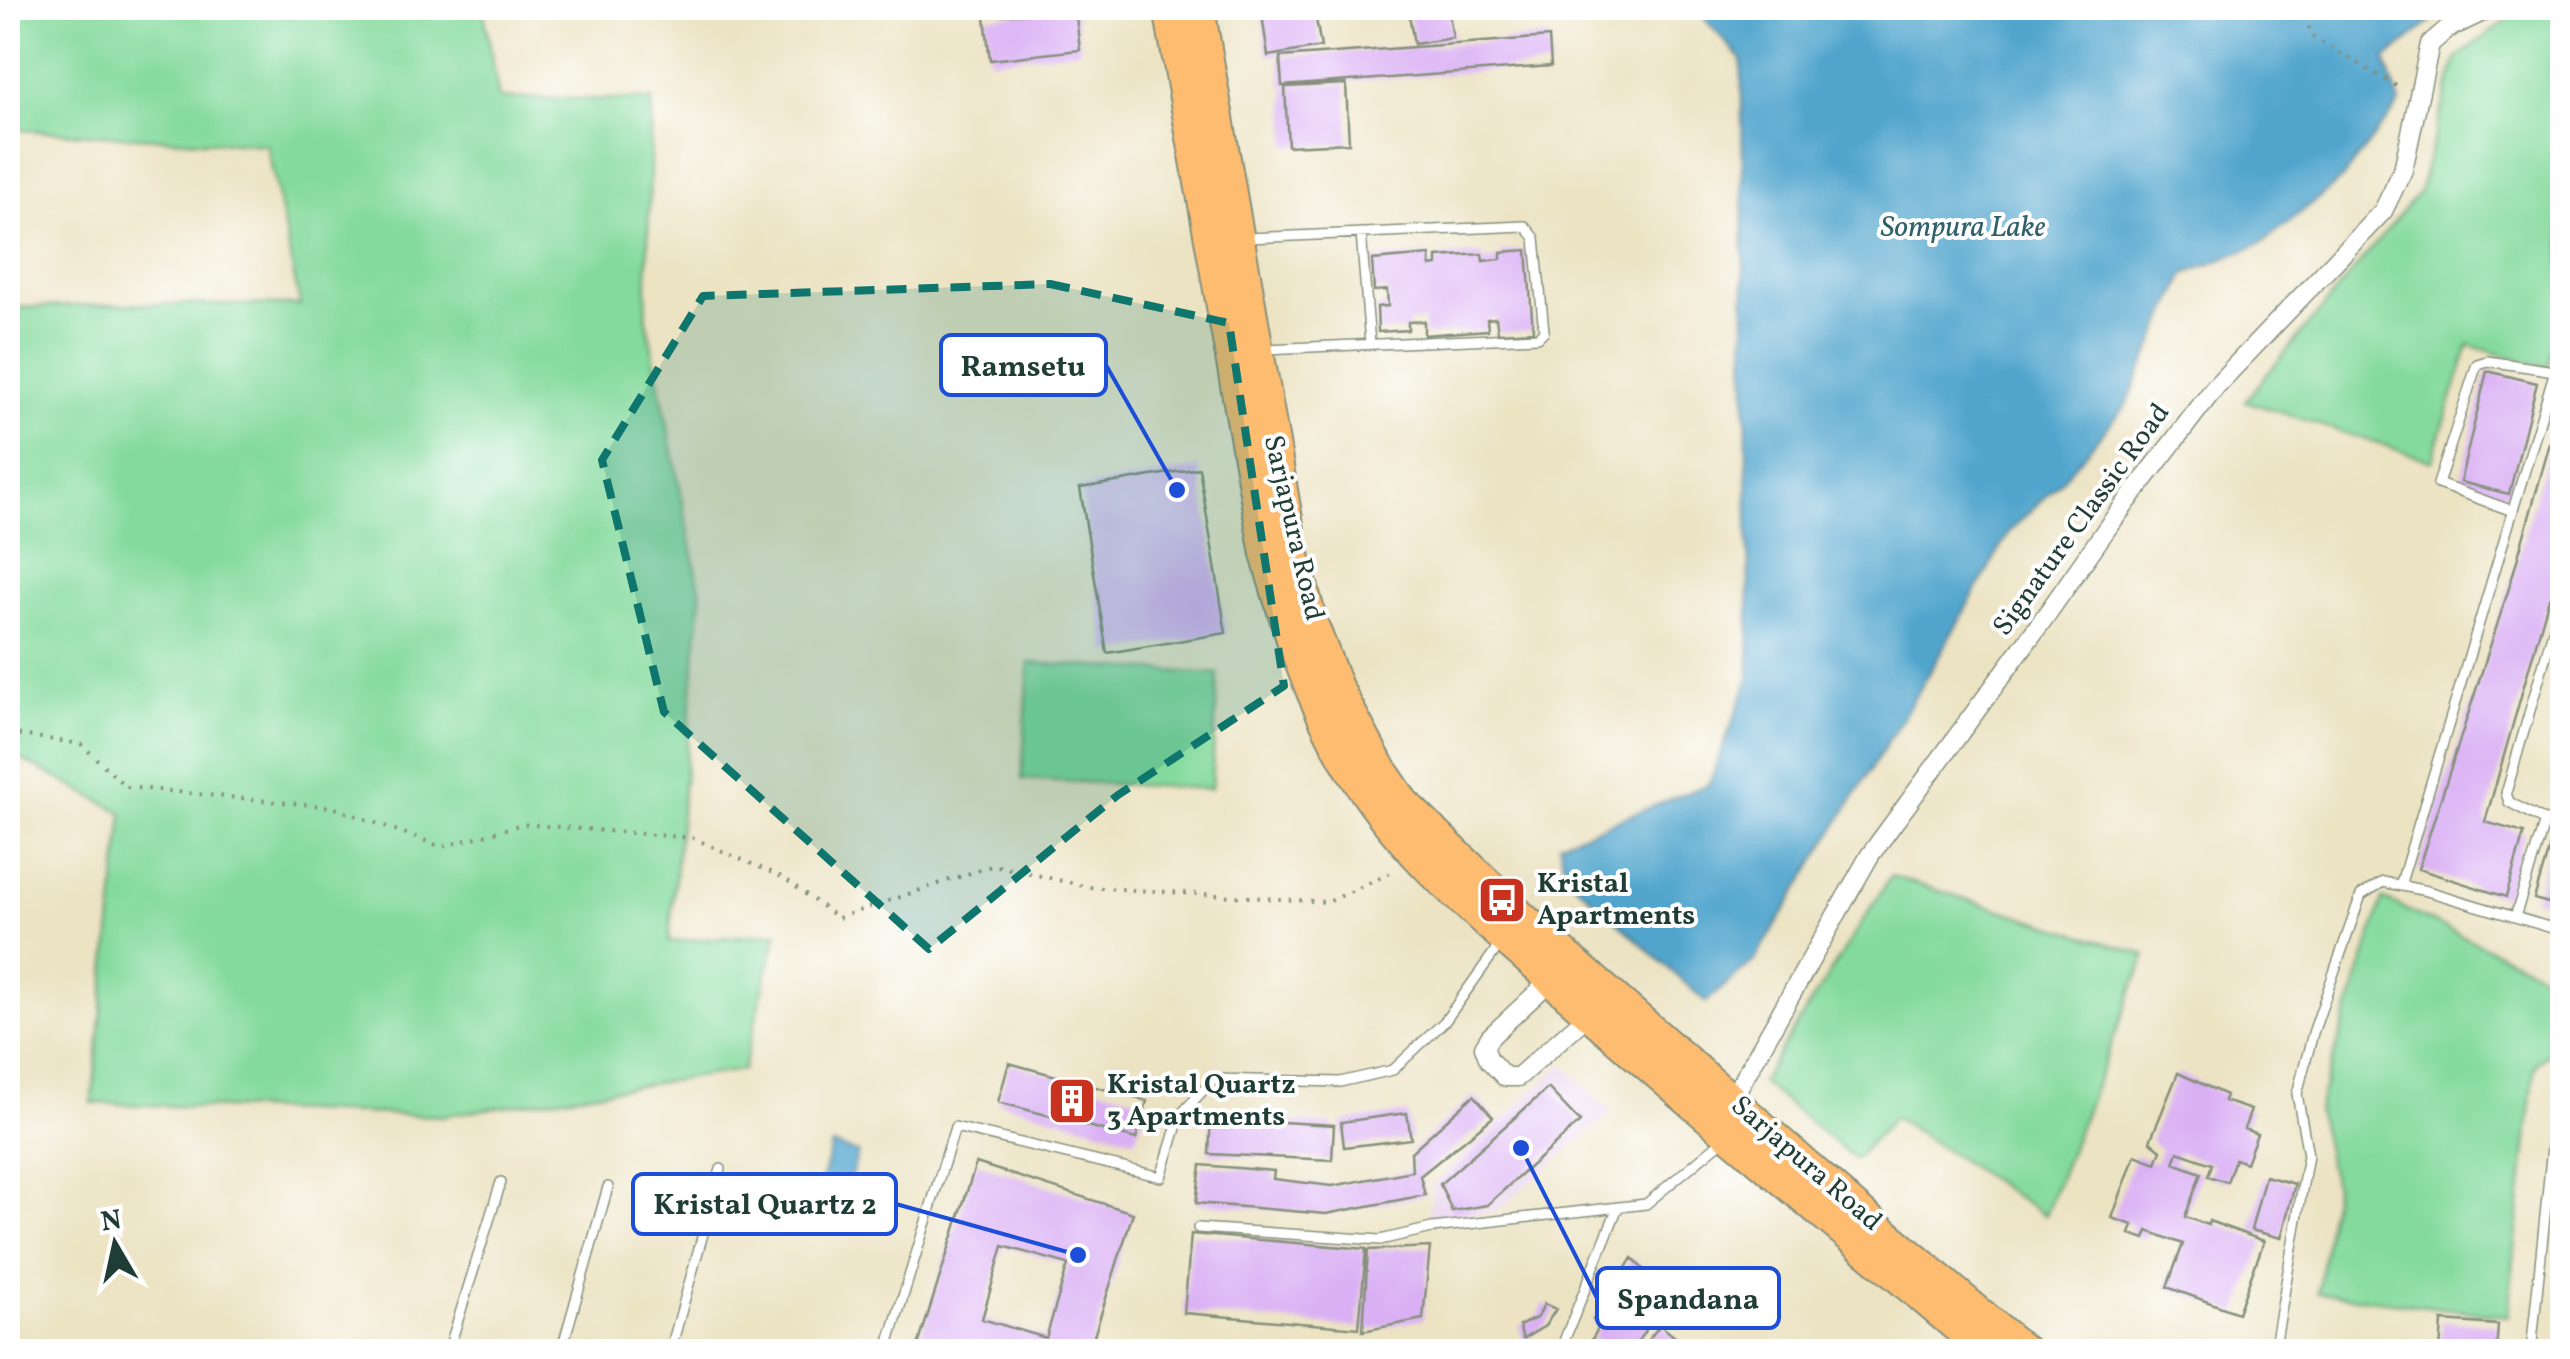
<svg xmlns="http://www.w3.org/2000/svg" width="2570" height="1359" viewBox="0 0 2570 1359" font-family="Vollkorn,serif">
	<rect width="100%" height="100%" fill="#fff"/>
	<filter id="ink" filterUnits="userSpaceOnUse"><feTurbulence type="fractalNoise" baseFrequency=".01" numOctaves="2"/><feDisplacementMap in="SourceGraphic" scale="20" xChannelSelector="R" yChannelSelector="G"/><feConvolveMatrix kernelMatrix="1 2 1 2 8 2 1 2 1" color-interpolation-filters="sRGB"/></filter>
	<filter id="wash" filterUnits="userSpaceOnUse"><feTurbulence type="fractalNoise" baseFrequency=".0048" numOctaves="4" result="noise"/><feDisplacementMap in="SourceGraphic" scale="40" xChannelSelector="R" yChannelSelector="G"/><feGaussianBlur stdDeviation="2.25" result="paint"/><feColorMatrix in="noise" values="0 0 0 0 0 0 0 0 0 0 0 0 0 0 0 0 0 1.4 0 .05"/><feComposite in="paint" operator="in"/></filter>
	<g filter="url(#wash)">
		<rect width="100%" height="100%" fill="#ece3c3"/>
		<path fill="#e9d1ed" d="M1562,1064L1612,1112L1498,1210L1428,1220L1433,1185Z"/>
		<path fill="#84da9d" stroke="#528c68" stroke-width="2.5" d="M8,8H483L499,98L652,100L646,316L701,595L669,942L777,933L743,1070L440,1116L92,1103L123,813L8,752V308L129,304L300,305L267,145L8,129Z
			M2522,8H2562V308L2547,368L2469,345L2432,461L2245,401L2419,192L2456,59Z
			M1029,663L1218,674L1211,789L1022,779Z
			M1891,876L2146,955L2045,1215L1894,1117L1855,1159L1761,1082Z
			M2383,899L2562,983V1042L2535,1065L2508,1316L2318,1293L2334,1186L2317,1111Z"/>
		<path fill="#51a5cd" stroke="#387180" stroke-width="2.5" d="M1695,8H2447L2385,60L2400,103L2340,181L2261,244L2185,274L2125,407L2059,483L2010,531L1924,682L1755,960L1706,1002L1566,875L1559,843L1709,784L1750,677L1741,59Z
			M832,1145L858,1153L842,1206L816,1198Z"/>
		<g id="blocks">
			<path fill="#dab0f4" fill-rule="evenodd" d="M1075,8L1080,50L990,60L985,17Z
				M1261,8H1314L1321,47L1268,56Z
				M1408,8H1448L1453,38L1414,44Z
				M1549,37L1551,66L1282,86L1280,57Z
				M1346,84L1349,143L1288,146L1285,87Z
				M1527,250L1533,331L1498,333L1496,318L1487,319L1488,330L1424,335V321L1408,322V330L1378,332L1377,307L1388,306L1387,290L1374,291L1372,260L1430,255V266L1437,265V257L1482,254L1483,261L1501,259V252Z
				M2487,371L2537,383L2509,494L2460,482Z
				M2561,404L2562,594L2561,601L2549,598L2485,822L2524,833L2506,897L2418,869L2510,585Z
				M1199,468L1226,633L1107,653L1080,488Z
				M2555,829L2562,832V907L2534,899Z
				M1009,1063L1147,1101L1136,1139L998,1102Z
				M2178,1073L2226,1095L2224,1101L2251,1110L2244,1129L2257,1134L2246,1163L2235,1159L2227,1182L2208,1176L2212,1164L2178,1152L2174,1163L2201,1173L2185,1217L2208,1225L2209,1221L2264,1241L2238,1313L2167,1287L2183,1244L2148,1231L2145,1239L2130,1234L2133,1225L2112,1218L2135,1155L2156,1163L2161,1150L2150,1141Z
				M1548,1088L1580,1122L1487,1205L1452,1211L1440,1184Z
				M1474,1095L1493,1117L1420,1176L1425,1195L1326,1214L1196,1203L1201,1165L1274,1171L1273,1179L1332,1186L1412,1171L1411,1152Z
				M1407,1113L1411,1139L1344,1147L1341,1122Z
				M1211,1118L1334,1125L1332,1160L1209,1154Z
				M976,1163L1133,1213L1089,1352H916ZM1003,1246L1068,1264L1046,1338L982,1319Z
				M2265,1176L2295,1184L2281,1238L2251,1230Z
				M1191,1234L1366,1249L1359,1328L1184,1313Z
				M1430,1247L1423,1319L1363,1331L1368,1250Z
				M1632,1258L1670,1296L1630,1352H1614L1592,1339L1599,1327L1593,1320Z
				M1544,1304L1556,1309L1545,1326L1523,1339L1519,1326L1538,1317Z
				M2442,1321L2498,1325L2496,1352H2440Z
				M1660,1325L1694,1352H1639Z"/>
		</g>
	</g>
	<g filter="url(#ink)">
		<use href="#blocks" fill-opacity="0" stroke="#86907c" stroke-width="2.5"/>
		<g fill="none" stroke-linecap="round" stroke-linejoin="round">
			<g stroke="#86907c" stroke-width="12">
				<path id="service" d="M1361,233L1370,344
					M1247,238L1525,226L1535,238L1544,331L1538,337L1265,349
					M2513,511L2438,484L2477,364L2487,361L2555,371
					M2562,600L2506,793L2509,802L2545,821L2562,820
					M2400,886L2562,347
					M2515,917L2545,821
					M1198,1228L1380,1240L1432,1228L1646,1204L1723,1140
					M1560,1351L1618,1207
					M448,1352L501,1182
					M561,1352L608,1187
					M670,1352L721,1169
					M886,1352L955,1127L1161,1177L1180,1115L1214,1079L1340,1082L1393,1070L1445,1021L1500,944
					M1545,1352H1583
					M2274,1352L2308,1155L2297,1094L2313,1033L2361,895L2383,882L2427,891L2562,931
					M2531,1352L2558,1089L2562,1077"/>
			</g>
			<g stroke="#86907c" stroke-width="21">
				<path id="minor" d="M1551,980L1490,1037L1484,1047L1489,1060L1505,1077H1518L1588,1015
					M1732,1099L1870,855L2042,621L2110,524L2216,386L2383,211L2403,170L2430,44L2447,29L2491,8"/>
			</g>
			<g stroke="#86907c" stroke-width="34">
				<path id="primary" d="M1169,8L1266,554C1287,629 1311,704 1352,771C1401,854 1479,915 1549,978C1691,1107 1841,1227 1986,1352
					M1199,8L1292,548L1312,623L1337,687L1379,766L1404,803L1522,917L1867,1218L2026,1352"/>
			</g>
			<path stroke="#86907c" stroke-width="4" stroke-dasharray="2.5 8" stroke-linecap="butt" d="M2299,8L2314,38L2400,88
				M8,13L17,8
				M8,733L81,744L126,787L332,807L442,847L522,824L693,838L784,878L838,918L994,865L1088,887L1328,902L1397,870"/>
			<use href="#service" stroke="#fff" stroke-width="9"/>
			<use href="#minor" stroke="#fff" stroke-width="18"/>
			<use href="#primary" stroke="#febc70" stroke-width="30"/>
		</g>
	</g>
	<path fill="#0f766e" fill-opacity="0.2" stroke="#0f766e" stroke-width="8" stroke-dasharray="20 12" stroke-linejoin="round" d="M1050,284L1229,323L1284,686L1118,795L929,949L664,712L602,460L703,296Z"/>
	<defs>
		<g id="bus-square" transform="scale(2.5)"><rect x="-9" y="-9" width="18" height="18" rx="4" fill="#c8321e" stroke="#fff"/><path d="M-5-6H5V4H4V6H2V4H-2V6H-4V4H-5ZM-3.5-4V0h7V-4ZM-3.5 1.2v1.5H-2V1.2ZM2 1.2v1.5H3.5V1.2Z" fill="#fff"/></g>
		<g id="building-square" transform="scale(2.5)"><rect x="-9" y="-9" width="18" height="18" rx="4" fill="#c8321e" stroke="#fff"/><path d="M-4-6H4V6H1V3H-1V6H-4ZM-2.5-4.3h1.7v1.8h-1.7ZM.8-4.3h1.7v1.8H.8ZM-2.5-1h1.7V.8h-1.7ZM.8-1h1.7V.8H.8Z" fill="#fff"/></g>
	</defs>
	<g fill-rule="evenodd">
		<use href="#bus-square" x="1502" y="900"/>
		<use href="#building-square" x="1072" y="1101"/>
	</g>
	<g text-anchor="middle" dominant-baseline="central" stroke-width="8" stroke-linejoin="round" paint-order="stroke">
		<g font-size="28" fill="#1f3d34" stroke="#fff">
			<text transform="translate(2082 520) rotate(-54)">Signature Classic Road</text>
			<text transform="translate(1293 528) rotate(77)">Sarjapura Road</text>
			<text transform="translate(1806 1164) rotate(41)">Sarjapura Road</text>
		</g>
		<g font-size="28" font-weight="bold" fill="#1f3d34" stroke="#fff" text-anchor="start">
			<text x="1537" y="884">Kristal<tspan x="1537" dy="32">Apartments</tspan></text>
			<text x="1107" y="1085">Kristal Quartz<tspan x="1107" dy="32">3 Apartments</tspan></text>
		</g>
		<g font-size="30" font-style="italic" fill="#30616a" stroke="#fff">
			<text x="1963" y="228">Sompura Lake</text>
		</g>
	</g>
	<path fill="none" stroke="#1d4ed8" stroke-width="4" d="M1177 490L1106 365M1078 1255L896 1204M1521 1148L1597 1298"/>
	<g fill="#1d4ed8" stroke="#fff" stroke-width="4">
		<circle cx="1177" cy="490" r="10"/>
		<circle cx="1078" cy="1255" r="10"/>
		<circle cx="1521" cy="1148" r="10"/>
	</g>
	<g fill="#fff" stroke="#1d4ed8" stroke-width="4">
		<rect x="941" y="335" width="165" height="60" rx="10"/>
		<rect x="633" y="1174" width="263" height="60" rx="10"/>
		<rect x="1597" y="1268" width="182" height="60" rx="10"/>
	</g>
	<g font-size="30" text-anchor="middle" font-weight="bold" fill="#1f3d34">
		<text x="1023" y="376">Ramsetu</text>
		<text x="765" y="1214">Kristal Quartz 2</text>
		<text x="1688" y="1309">Spandana</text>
	</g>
	<rect width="2570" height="1359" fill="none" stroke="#fff" stroke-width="40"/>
	<g transform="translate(115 1244) rotate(351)" stroke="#ffffff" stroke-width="8" paint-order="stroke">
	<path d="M0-8L18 38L0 25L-18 38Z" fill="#1f3d34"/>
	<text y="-15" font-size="28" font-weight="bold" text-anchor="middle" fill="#1f3d34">N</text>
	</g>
</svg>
